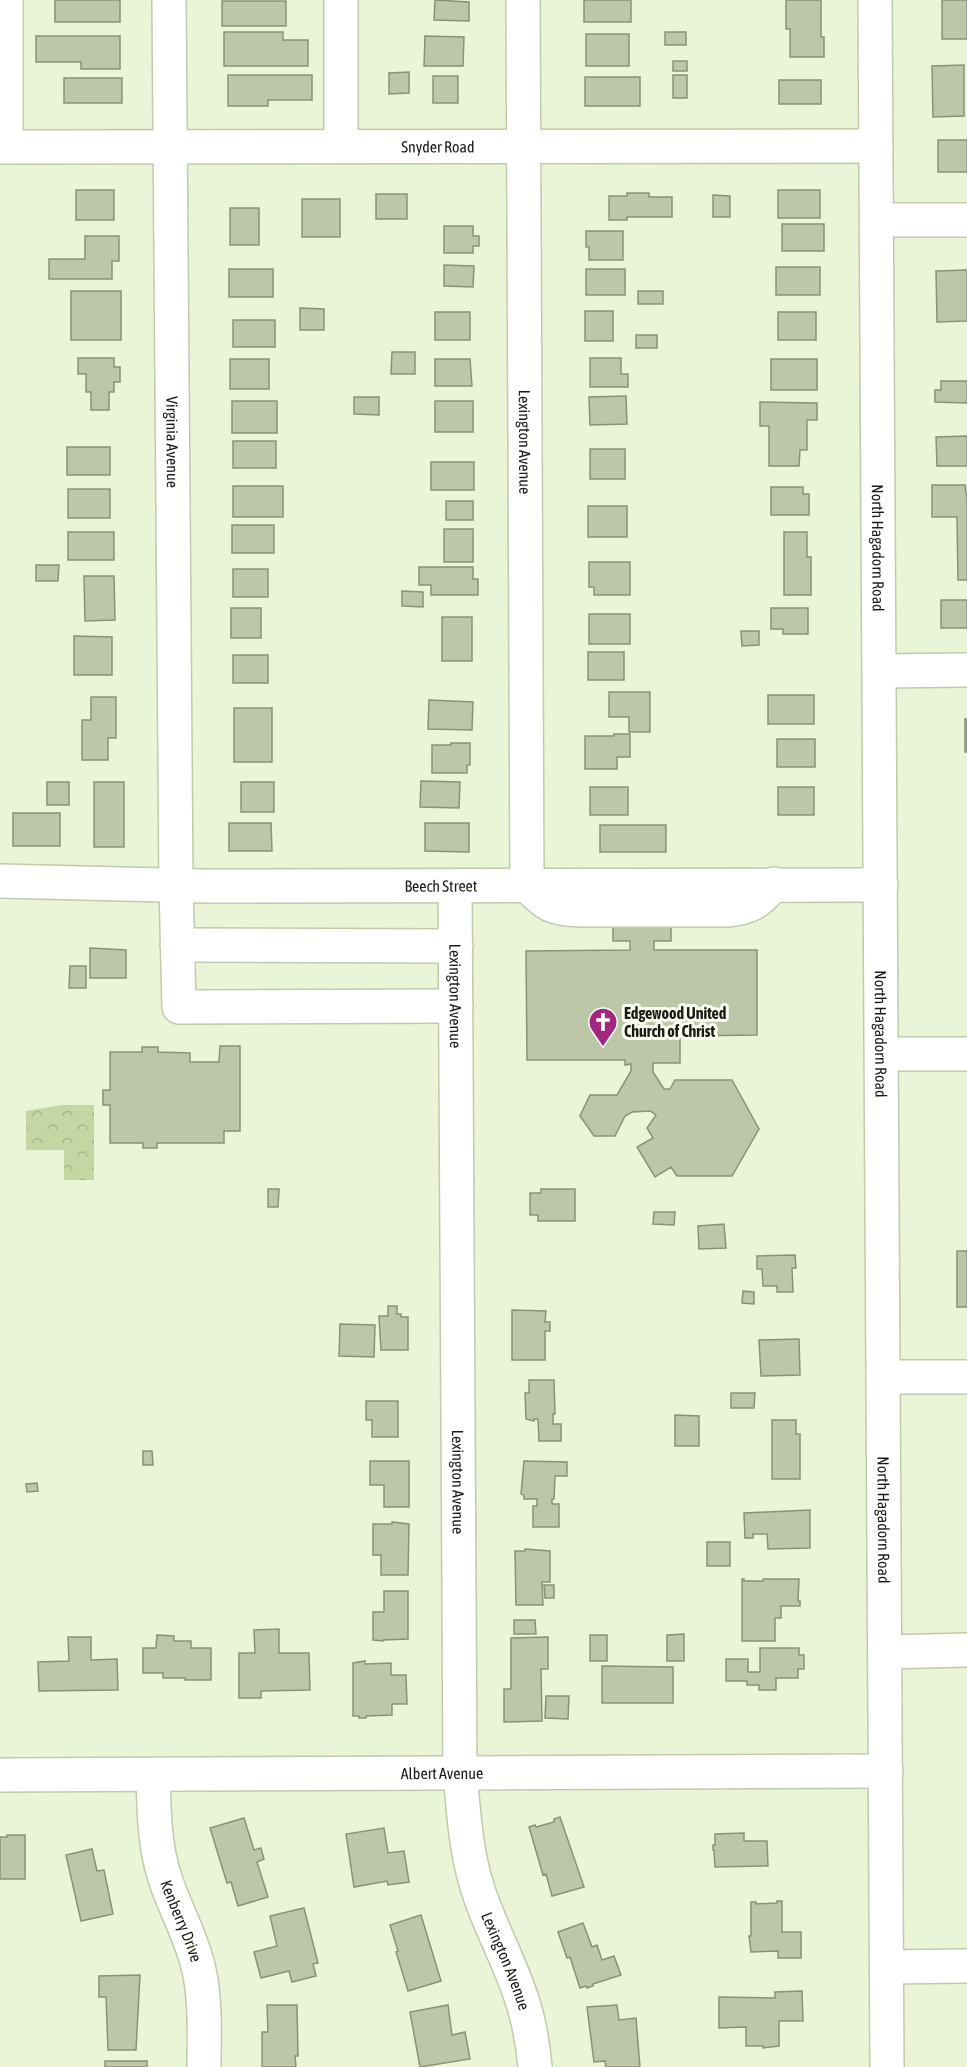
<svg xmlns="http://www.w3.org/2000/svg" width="967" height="2067" viewBox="0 0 967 2067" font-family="'Asap Condensed',sans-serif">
	<defs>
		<pattern id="park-crowns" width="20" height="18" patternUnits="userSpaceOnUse" patternTransform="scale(1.5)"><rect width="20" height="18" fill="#c5d5a3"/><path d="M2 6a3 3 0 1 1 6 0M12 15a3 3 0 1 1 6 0" fill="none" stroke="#a8b68b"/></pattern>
	</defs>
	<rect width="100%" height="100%" fill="#eaf4d6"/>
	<path fill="url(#park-crowns)" d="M61,1105H94V1180H64V1150H26V1111Z"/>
	<path fill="#bcc6a9" stroke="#899276" stroke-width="1.5" d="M55,0H120V22H55Z
		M435,0L469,2V21L434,20Z
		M584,0H631V22H584Z
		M786,0H821V37H824V57H790V29H786Z
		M942,0H967V39H942Z
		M222,1H286V26H222Z
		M224,32H283V40H308V66H224Z
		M665,32H686V45H665Z
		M586,34H629V66H586Z
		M36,36H120V69H81V62H36Z
		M425,36L464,37L463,66H424Z
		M673,61H687V71H673Z
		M964,65V116L933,117L932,66Z
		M409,72V93L389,94V73Z
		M228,75H312V100H268V106H228Z
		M673,75H687V98H673Z
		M433,76H458V103H433Z
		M585,77H640V106H585Z
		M64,78H122V103H64Z
		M779,80H821V104H779Z
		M938,140H967V172H938Z
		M76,190H114V220H76Z
		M778,190H820V218H778Z
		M627,193H649V197H672V217H627V220H609V196H627Z
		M376,194H407V219H376Z
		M713,195L730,196V217H713Z
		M302,199H340V237H302Z
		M230,208H259V245H230Z
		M782,224H824V251H782Z
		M444,226H473V236H479V246H473V253H444Z
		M586,231H623V260H589V247H586Z
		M85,236H119V261H112V279H49V259H85Z
		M444,265L474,266L473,287L444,286Z
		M776,267H820V295H776Z
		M229,269H273V297H229Z
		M586,269H625V295H586Z
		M967,270V321L937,322L936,271Z
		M71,291H121V340H71Z
		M638,291H663V304H638Z
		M300,308L324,309V330H300Z
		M585,311H613V341H585Z
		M435,312H470V340H435Z
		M778,312H816V340H778Z
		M233,320H275V347H233Z
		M636,335H657V348H636Z
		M392,352H415V374H391Z
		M78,358H114V367H120V382H114V392H109V410H91V392H86V374H78Z
		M590,358H621V374H628V387H590Z
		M230,359H269V389H230Z
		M435,359H470L472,386H435Z
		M771,359H817V390H771Z
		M941,381H967V403L935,402V390H941Z
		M626,396L627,424L590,425L589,397Z
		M354,397H379V415L354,414Z
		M232,401H277V433H232Z
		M435,401H473V432H435Z
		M760,402L817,403V420H807V450H800L799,466H769V426H760Z
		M967,436V466H937L936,437Z
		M233,441H276V468H233Z
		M67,447H110V475H67Z
		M590,449H625V479H590Z
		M431,462H474V490H431Z
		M932,485H965L967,498V580H958L957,517H932Z
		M233,486H283V517H233Z
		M771,487H803V494H809V515H771Z
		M68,489H110V518H68Z
		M446,501H473V520H446Z
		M588,506H627V537H588Z
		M232,525H274V553H232Z
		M444,529H473V562H444Z
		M68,532H114V560H68Z
		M784,532H807V557H811V595H784Z
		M589,562H630V595H594V587H589Z
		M36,565H59L58,581H36Z
		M419,567H473V579H478V595H431V585H419Z
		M233,569H268V597H233Z
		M84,576H114L115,620L85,621Z
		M402,591L423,592V607L402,606Z
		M941,600H967V628H941Z
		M231,608H261V638H231Z
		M771,608H808V634H783V629H771Z
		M589,614H630V644H589Z
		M442,617H472V661H442Z
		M741,631H759V645L742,646Z
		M74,636L112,637V675H74Z
		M588,652H624V680H588Z
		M233,655H268V683H233Z
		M609,692H650V732H629V717H609Z
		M768,695H814V724H768Z
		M91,697H116V738H108V760H82V720H91Z
		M429,700L473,702L472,730L428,729Z
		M234,708H272V762H234Z
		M965,719H967V752H965Z
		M614,734H630V757H617V769H585V736H614Z
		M777,739H815V767H777Z
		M451,743H470V765H467V773H432V745H451Z
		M421,781L460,782L459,808L420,807Z
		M47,782H69V805H47Z
		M94,782H124V847H94Z
		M241,782H274V812H241Z
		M590,787H628V815H590Z
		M778,787H814V815H778Z
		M13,813H60V846H13Z
		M229,823H271L272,851H229Z
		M425,823H469V852L425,851Z
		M600,825H666V852H600Z
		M613,925H671V941H654V950H757V1035L680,1036V1063H653V1072L664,1089H670L675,1080H732L759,1129L732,1176H677L671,1167L655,1177L637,1147L653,1138L647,1128L656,1115L650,1111L632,1112L625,1116L615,1136H594L580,1116L590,1095H617L631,1071V1064L625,1065V1060H527L526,951L630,950V941H613Z
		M90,948L126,950V978H90Z
		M70,966H86V988H69Z
		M220,1046H240V1131H224V1143H157V1148H143V1143H110V1105H103V1090H110V1052H142V1047H158V1052L190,1053V1062H219Z
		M268,1189H279L278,1207H268Z
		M541,1189H575V1221H538V1215H530V1193H541Z
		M654,1212H675L674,1225L653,1224Z
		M724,1224L726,1248L699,1249L698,1226Z
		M957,1251H967V1307H957Z
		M795,1255L796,1268H792L793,1292H777V1286H763L762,1269H757V1256Z
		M743,1291L754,1292V1304L742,1303Z
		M388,1306H397V1314H401V1317H408V1350H381L379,1316H388Z
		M512,1310L546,1311L545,1322H550V1331H545V1360H512Z
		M340,1324L375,1325L374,1357L339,1356Z
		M799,1339L800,1375L761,1376L759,1340Z
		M529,1380H554L555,1414H553V1424H561V1441H539L538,1419H534V1421L526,1419L525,1393H529Z
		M731,1393H755L754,1408H731Z
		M366,1401H398V1437H372V1420H366Z
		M675,1415L699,1416V1446H675Z
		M772,1420H796V1434H800V1479H772Z
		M143,1451H152L153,1465H143Z
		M370,1461H409V1507H384V1485H370Z
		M524,1461L567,1462V1476H555L554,1499H552V1504H559V1527H533V1506H537V1499H524V1495L521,1494Z
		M37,1483L38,1491L27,1492L26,1484Z
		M810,1510V1548L768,1549L767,1534H753V1538H745L744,1513Z
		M392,1522L409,1524L408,1575H381V1555H373V1524H392Z
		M707,1542H730V1566H707Z
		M525,1549L550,1551V1582H542L543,1605H516L515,1551H525Z
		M742,1579H744V1581H763V1579H799L798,1601H800V1606H781V1618H775V1641H742Z
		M544,1585H554V1598H545Z
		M384,1591H408V1639L383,1640V1641L373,1640V1612H384Z
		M514,1620H535L536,1634H514Z
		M279,1629V1653H309L310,1690L261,1691V1698H239V1653H255L254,1630Z
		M684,1634V1661H667V1635Z
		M157,1635L174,1636V1641H191V1648H211V1680H185V1678H163V1673H143V1648H156Z
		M590,1635H607V1661H590Z
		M68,1637H91V1660L117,1659L118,1690L39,1691L38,1662L69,1661Z
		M548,1637V1669H541L542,1721L504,1722V1689H511V1638Z
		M760,1648H799V1655H804V1669H798V1678H776V1690H759V1685H747V1681H726V1659H748V1672H760Z
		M365,1661V1664L391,1663V1675H406L407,1704H392V1715L366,1716V1718H359V1716H353V1663Z
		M602,1666L673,1667V1703H602Z
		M546,1696H569L568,1719L545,1718Z
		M560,1817L584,1887L552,1896L546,1874L543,1875L529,1827L535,1825L536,1827L554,1822V1819Z
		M244,1818L254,1850L261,1848L264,1859L257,1862L268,1897L238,1906L231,1882L227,1883L210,1828Z
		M384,1828L388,1853L404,1851L409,1882L388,1885L387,1881L354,1887L346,1834Z
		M744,1833V1841H767L768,1866L715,1867L714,1850H713V1845H715V1834Z
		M7,1835H25V1879H0V1837H7Z
		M92,1849L97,1871L104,1870L113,1914L81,1921L66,1855Z
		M777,1901H782V1932H801V1958H778V1951L751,1952L749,1936H751V1902H756V1904L777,1903Z
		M304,1908L318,1963L313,1964L316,1976L292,1982L289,1971L261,1978L254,1952L277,1946L270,1916Z
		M421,1915L441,1981L408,1991L396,1952L398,1951L390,1925Z
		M583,1923L592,1947L597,1945L602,1960L614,1956L621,1975L593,1984V1986L587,1988L586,1986L580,1988L570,1957L567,1958L558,1932Z
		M140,1975L136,2050H108L106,1997H99V1976Z
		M802,1991L803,2021H779V2046L763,2048V2046H746V2027L719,2028V1997L775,1998V1992Z
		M267,2005H297L298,2056H295L296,2067H262V2032H268Z
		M448,2005L452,2035L465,2032L470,2059L420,2067L410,2012Z
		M617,2005L619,2020L636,2018L640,2067H606L605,2061L594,2062L587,2007Z
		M105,2061H147V2067H105Z"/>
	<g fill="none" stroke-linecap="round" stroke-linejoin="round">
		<g stroke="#c0caad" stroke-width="36">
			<g id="minor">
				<path d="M6,0V147"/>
				<path id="s1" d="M169,0L176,885L179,1007L456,1006"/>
				<path d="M341,0V146"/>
				<path id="s2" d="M523,0L527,885C547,907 552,908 581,910H729C752,907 759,902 774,884"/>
				<path id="s3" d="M875,0L887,2067"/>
				<path id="s4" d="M0,147L876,146"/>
				<path d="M877,220H967"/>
				<path d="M880,671L967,670"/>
				<path id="s5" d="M0,881L204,886L881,885"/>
				<path id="s6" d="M455,886L460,1772C463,1805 465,1840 473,1872C484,1917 508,1956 522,2000C529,2021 533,2045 535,2067"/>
				<path d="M177,945L456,946"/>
				<path d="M882,1054H967"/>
				<path d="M884,1377H967"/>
				<path d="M886,1652L967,1650"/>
				<path id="s7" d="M0,1775L886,1771"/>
				<path id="s8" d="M153,1775C154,1809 154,1843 164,1875C174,1908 192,1937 199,1970C206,2002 204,2035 204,2067"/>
				<path d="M887,1967L967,1966"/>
			</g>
		</g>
		<use href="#minor" stroke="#fff" stroke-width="33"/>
	</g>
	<defs>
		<g id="church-pin" transform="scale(1.5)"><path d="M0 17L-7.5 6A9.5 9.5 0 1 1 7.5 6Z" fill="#a1287e" stroke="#fafff2"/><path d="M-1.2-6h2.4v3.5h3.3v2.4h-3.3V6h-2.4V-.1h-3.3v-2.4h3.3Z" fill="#fff"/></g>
	</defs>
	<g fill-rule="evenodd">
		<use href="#church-pin" x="603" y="1022"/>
	</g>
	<g text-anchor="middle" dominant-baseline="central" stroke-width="6" stroke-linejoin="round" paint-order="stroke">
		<g font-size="16" fill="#181c11" stroke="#fafff2">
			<text stroke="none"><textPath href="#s4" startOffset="438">Snyder Road</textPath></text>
			<text stroke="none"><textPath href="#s1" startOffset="442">Virginia Avenue</textPath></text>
			<text stroke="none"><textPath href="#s2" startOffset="442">Lexington Avenue</textPath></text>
			<text stroke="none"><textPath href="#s3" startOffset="548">North Hagadorn Road</textPath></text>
			<text stroke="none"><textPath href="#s5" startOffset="441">Beech Street</textPath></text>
			<text stroke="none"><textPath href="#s6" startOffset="110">Lexington Avenue</textPath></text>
			<text stroke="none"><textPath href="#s3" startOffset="1034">North Hagadorn Road</textPath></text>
			<text stroke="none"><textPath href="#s6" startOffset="596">Lexington Avenue</textPath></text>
			<text stroke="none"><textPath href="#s3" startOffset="1520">North Hagadorn Road</textPath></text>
			<text stroke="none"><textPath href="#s7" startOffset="442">Albert Avenue</textPath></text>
			<text stroke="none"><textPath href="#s8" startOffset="150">Kenberry Drive</textPath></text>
			<text stroke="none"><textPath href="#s6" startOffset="1082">Lexington Avenue</textPath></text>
		</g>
		<g font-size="16" font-weight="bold" fill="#181c11" stroke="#fafff2" text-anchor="start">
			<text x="624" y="1013">Edgewood United<tspan x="624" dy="18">Church of Christ</tspan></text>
		</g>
	</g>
</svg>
